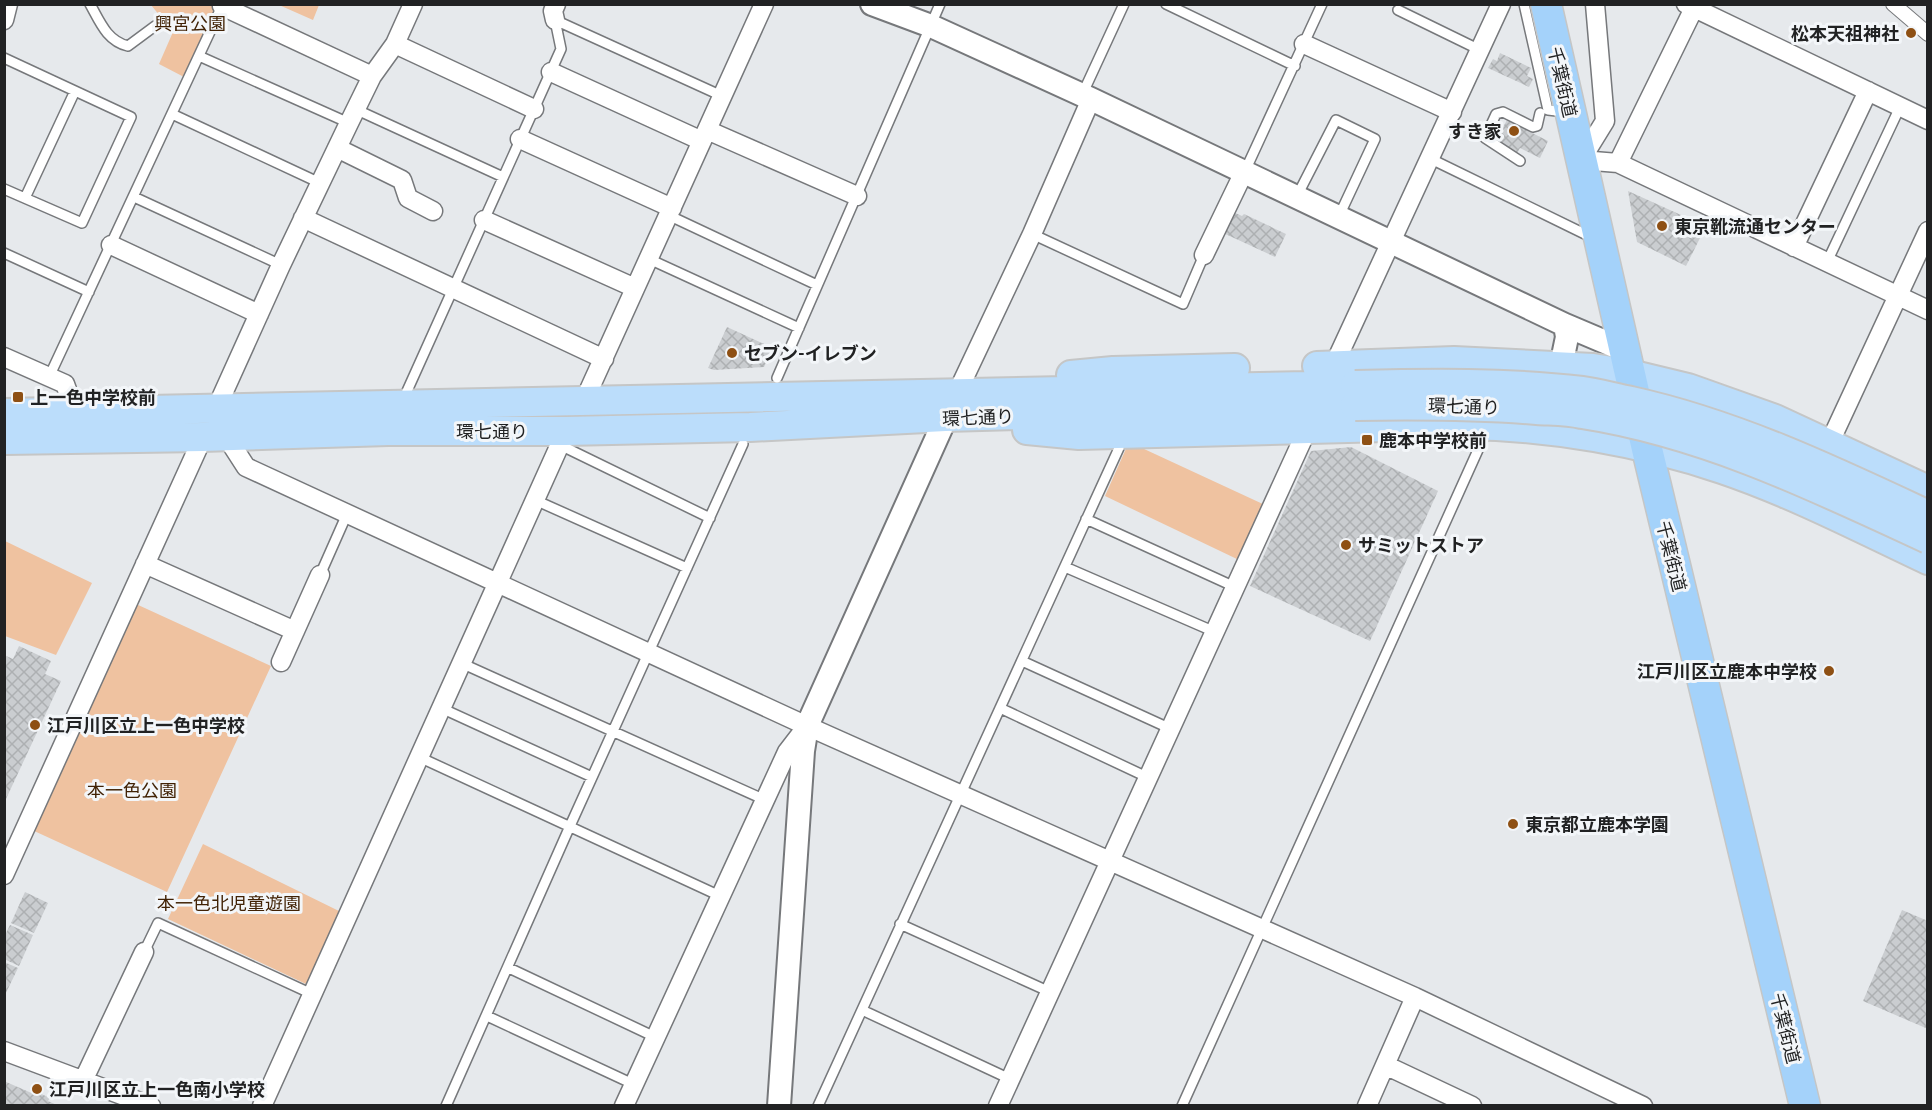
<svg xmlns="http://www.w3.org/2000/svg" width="1932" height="1110" viewBox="0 0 1932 1110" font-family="Lato,'Noto Sans JP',sans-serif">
	<defs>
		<pattern id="building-cross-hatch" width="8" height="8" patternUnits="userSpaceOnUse" patternTransform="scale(1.5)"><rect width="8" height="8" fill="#cacdd0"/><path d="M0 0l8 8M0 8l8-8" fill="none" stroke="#adb0b2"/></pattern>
	</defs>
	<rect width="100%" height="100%" fill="#e6e9ec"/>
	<path fill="#efc2a0" d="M151,5H221L184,77L159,64L173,32Z
		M279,5H319L313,20Z
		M1129,442L1265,505L1239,560L1105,496Z
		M5,541L92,583L56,655L5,636Z
		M136,604L271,666L167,892L32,830Z
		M203,844L341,912L306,984L168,919Z"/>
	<path fill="url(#building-cross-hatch)" d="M1500,53L1531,68L1527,76L1533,79L1529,87L1488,68L1493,59L1497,61Z
		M1507,120L1548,141L1540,158L1520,148L1517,153L1495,142Z
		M1628,191L1681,215L1677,220L1703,232L1686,266L1637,242Z
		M1231,211L1242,216L1244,214L1286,234L1275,257L1221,232Z
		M727,327L773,348L764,367L714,370L708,368Z
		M1351,447L1438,491L1370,641L1250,586L1311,451Z
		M19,646L51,661L45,674L61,681L6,799H4V655L13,659Z
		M25,892L48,903L34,933L11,923Z
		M1902,910L1928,921V1029L1863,1001Z
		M10,925L33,935L19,966L4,959V937Z
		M4,962L18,968L4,997Z
		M4,1081L36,1095L37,1092L50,1098L48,1101L59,1106H4Z"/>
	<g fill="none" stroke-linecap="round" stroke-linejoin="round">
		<g stroke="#76787b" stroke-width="12">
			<path id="service" d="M90,4C100,22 107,41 128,46L155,26
				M1166,4L1295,66
				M1524,4L1548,110L1565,112
				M1398,10L1480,50
				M555,20L722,96
				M199,56L349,123
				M4,58L131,117L82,223L4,189
				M1082,95L1124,4
				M355,109L503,177
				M172,114L320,183
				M1431,159L1593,238
				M1520,161L1485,138L1496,114L1503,112L1533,127L1537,126L1540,113
				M1245,171L1322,4
				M1297,196L1336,120L1375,139L1339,216
				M134,197L281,265
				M25,198L75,91
				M668,215L817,285
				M1032,234L1183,304L1204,255
				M4,253L89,292
				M649,259L799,328
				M1827,262L1900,107
				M49,377L222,6
				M777,378L940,4
				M403,400L561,49L555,20
				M560,445L710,518
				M535,500L687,568
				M1086,519L1235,587
				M1065,567L1215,632
				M320,575L347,514
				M1022,661L1171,729
				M461,663L765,800
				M441,708L592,777
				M1000,708L1149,778
				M419,757L720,896
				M900,924L1050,992
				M144,952L158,923L312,994
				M509,968L655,1037
				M862,1010L1010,1079
				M487,1016L633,1084
				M446,1106L570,826L743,444
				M818,1106L1119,448
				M1182,1106L1487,430"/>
		</g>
		<g stroke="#76787b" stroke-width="16">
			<path id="pedestrian" d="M1893,4L1928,34"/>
		</g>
		<g stroke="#76787b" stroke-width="21">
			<path id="minor" d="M1595,4L1605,121L1581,160L1618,163L1928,310
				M1686,4L1928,120
				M222,6L372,76
				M4,20L8,4
				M555,20L553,11L556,4
				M395,44L534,109
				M1304,44L1452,112
				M551,72L702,141
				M707,130L857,196
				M520,139L672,208
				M337,148L402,180L408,198L433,211
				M1618,163L1696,4
				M303,218L604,359
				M484,220L635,288
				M111,245L259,314
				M1794,247L1868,91
				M1204,255L1244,172
				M4,357L65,384L75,412
				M1334,365L1501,4
				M956,395L1032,234L1091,99
				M584,401L764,4
				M216,409L281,265L349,123L372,76L395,44L413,4
				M226,436L246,467L807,726L1415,997L1643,1106
				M1829,444L1928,231
				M145,564L295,631
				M281,662L320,575
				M4,875L203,437
				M4,1051L151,1106
				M1385,1065L1472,1106
				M83,1081L144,952
				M262,1106L566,431
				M624,1106L787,752L807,726
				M998,1106L1307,430
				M1367,1106L1415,997"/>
		</g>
		<g stroke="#76787b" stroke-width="26">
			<path id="tertiary" d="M872,4L931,26L1091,99L1565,325L1567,337L1561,366
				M1565,325L1624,350
				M779,1106L803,751L807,726L952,404"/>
		</g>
		<g stroke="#c5c6c6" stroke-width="32">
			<path id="primary" d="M1317,366L1454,361L1593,368L1630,374L1688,388L1775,419L1928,490
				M1071,375L1113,371L1235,368
				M4,413L1355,385
				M1027,430L1079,435L1466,425C1550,426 1642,442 1722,469C1793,493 1860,528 1928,560
				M4,440L203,437L388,431H566L750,427L945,417L1355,406"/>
		</g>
		<g stroke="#c5c6c6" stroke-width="33">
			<path id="trunk" d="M1546,4L1647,449L1805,1106"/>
		</g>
		<use href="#service" stroke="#fff" stroke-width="9"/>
		<use href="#pedestrian" stroke="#fff" stroke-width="14"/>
		<use href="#minor" stroke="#fff" stroke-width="18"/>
		<use href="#tertiary" stroke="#fff" stroke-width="22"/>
		<use href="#primary" stroke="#bbddfb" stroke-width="28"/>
		<use href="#trunk" stroke="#a4d2fa" stroke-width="30"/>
		<g stroke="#c5c6c6" stroke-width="32" stroke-linecap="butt">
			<path id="primary-bridge" d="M1355,385C1431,383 1506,382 1582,391C1598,393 1615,398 1631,401C1735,424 1832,470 1928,515
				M1355,406C1416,405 1476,405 1537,410C1552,411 1568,411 1582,414C1705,433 1816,487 1928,539"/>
		</g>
		<use href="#primary-bridge" stroke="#bbddfb" stroke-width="28"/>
	</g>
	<g fill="#8e5014" stroke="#f3f6f9" stroke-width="2">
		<circle cx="1911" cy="33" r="6"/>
		<circle cx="1514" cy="131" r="6"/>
		<circle cx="1662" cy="226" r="6"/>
		<circle cx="732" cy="353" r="6"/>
		<rect x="12" y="391" width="12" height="12" rx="3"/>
		<rect x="1361" y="434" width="12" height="12" rx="3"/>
		<circle cx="1346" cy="545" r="6"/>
		<circle cx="1829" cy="671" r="6"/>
		<circle cx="35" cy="725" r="6"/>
		<circle cx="1513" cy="824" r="6"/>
		<circle cx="37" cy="1089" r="6"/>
	</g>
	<g text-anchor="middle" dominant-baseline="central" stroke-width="6" stroke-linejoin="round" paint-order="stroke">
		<g font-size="18" fill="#412205" stroke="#f3f6f9">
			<text x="190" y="23">興宮公園</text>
			<text x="132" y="790">本一色公園</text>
			<text x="229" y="903">本一色北児童遊園</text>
		</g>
		<g font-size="18" font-weight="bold" fill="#212223" stroke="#f3f6f9" text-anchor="start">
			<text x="1899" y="33" text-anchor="end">松本天祖神社</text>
			<text x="1502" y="131" text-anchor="end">すき家</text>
			<text x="1674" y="226">東京靴流通センター</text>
			<text x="744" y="353">セブン-イレブン</text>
			<text x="30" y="397">上一色中学校前</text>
			<text x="1379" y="440">鹿本中学校前</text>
			<text x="1358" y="545">サミットストア</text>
			<text x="1817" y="671" text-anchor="end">江戸川区立鹿本中学校</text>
			<text x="47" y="725">江戸川区立上一色中学校</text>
			<text x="1525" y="824">東京都立鹿本学園</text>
			<text x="49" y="1089">江戸川区立上一色南小学校</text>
		</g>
		<g font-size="18" fill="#212223" stroke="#f3f6f9">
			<text transform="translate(1563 82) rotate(77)">千葉街道</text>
			<text transform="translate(1464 406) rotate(2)">環七通り</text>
			<text transform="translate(978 417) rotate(-2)">環七通り</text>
			<text x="492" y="431">環七通り</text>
			<text transform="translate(1672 556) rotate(76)">千葉街道</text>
			<text transform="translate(1786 1028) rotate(76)">千葉街道</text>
		</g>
	</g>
	<rect width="1932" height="1110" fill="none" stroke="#212223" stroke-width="12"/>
</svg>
